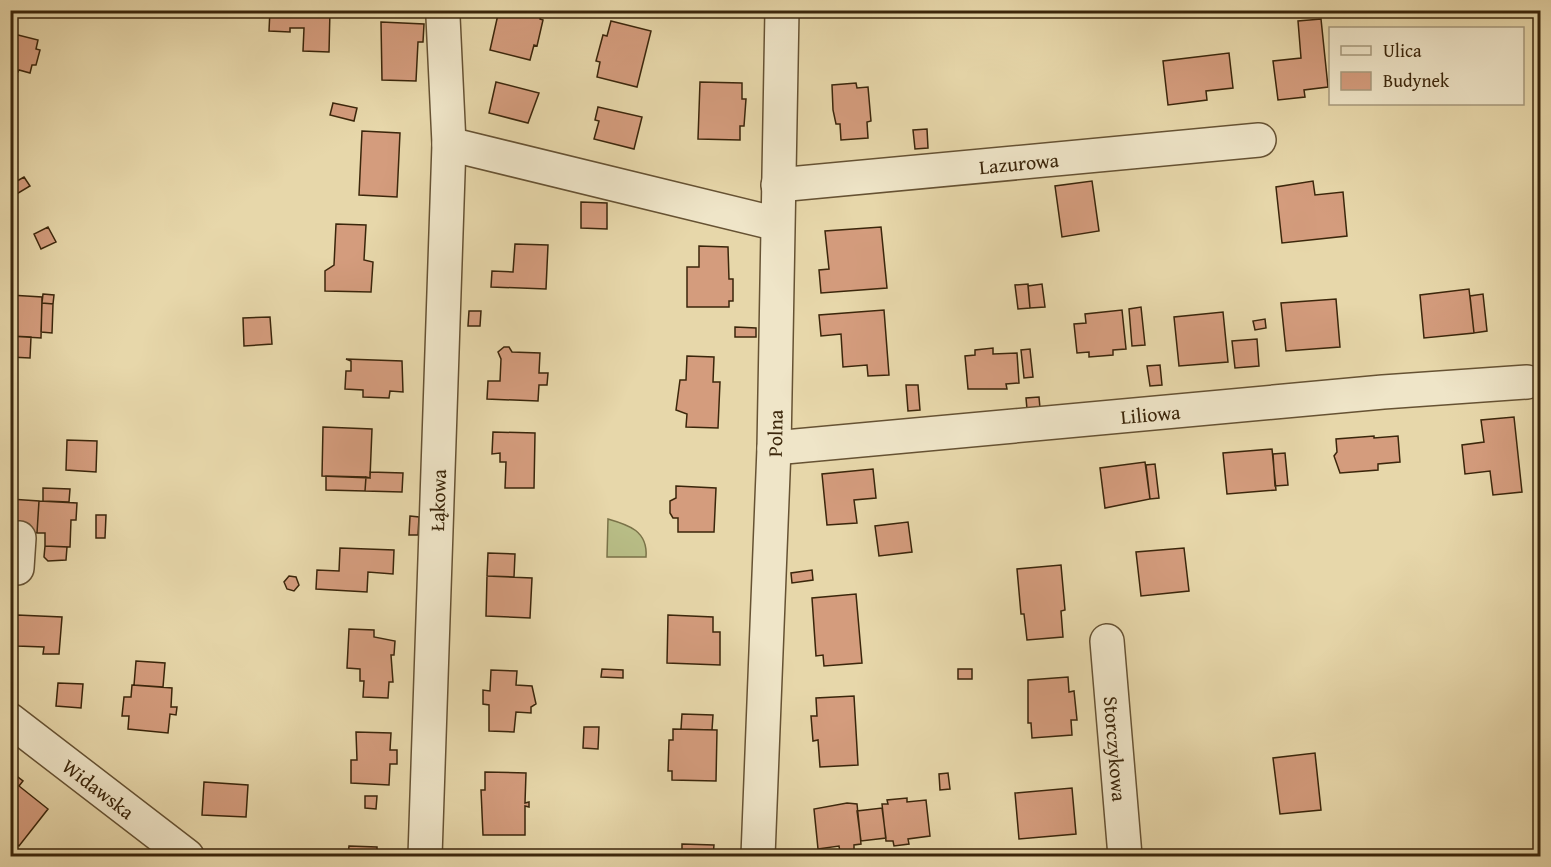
<svg xmlns="http://www.w3.org/2000/svg" width="1551" height="867" viewBox="0 0 1551 867" font-family="'Gentium Book Plus',serif">
	<rect width="100%" height="100%" fill="#e7d7aa"/>
	<filter id="stains"><feTurbulence type="fractalNoise" baseFrequency=".00333" numOctaves="4"/><feColorMatrix values="0 0 0 0 .2 0 0 0 0 .09 0 0 0 0 .02 0 0 0 .5 -.17"/></filter>
	<radialGradient id="worn" r=".72"><stop offset=".6" stop-color="#630" stop-opacity="0"/><stop offset="1" stop-color="#630" stop-opacity=".3"/></radialGradient>
	<path fill="#b8bd86" stroke="#7a7248" stroke-width="1.5" d="M608,519C629,525 648,531 646,557H607Z"/>
	<path fill="#d49c7d" stroke="#3b260b" stroke-width="1.5" d="M270,10H330L329,52L303,51L304,28H290V32L269,31Z
		M499,10H542L540,19L543,20L537,46L534,45L530,60L490,50Z
		M1321,19L1328,87L1304,90L1305,97L1278,100L1273,61L1301,58L1298,21Z
		M611,21L651,31L637,87L597,77L600,62L596,61L603,35L607,36Z
		M381,22L424,24L423,42H418L416,81L382,80Z
		M10,33L38,40L36,49L40,50L36,65H32L30,73L19,70L18,72L10,68Z
		M1229,53L1233,88L1206,91L1207,100L1168,105L1163,61Z
		M496,82L539,93L528,123L489,113Z
		M700,82L742,83V99H746L744,126H740V140L698,139Z
		M856,83L857,88L868,87L871,121L867,122L868,138L841,140L840,124H836L833,110L832,85Z
		M333,103L357,108L354,121L330,115Z
		M598,107L642,117L634,149L594,139L599,121L595,120Z
		M927,129L928,148L915,149L913,130Z
		M362,131L400,133L397,197L359,195Z
		M24,177L30,186L10,198V185Z
		M1092,181L1099,231L1062,237L1055,186Z
		M1313,181L1315,195L1343,192L1347,236L1282,243L1276,187Z
		M581,202L607,203V229L581,228Z
		M336,224L366,225L364,260L373,262L371,292L325,291V271L334,265Z
		M48,227L56,242L41,249L34,234Z
		M881,227L887,288L821,293L819,270L829,269L825,231Z
		M515,244L548,245L546,289L491,287L492,271L513,272Z
		M699,246L728,247L729,279H733V301H729V307H687V267H699Z
		M1028,284L1030,308L1018,309L1015,285Z
		M1042,284L1045,307L1030,308L1028,286Z
		M1469,289L1474,333L1424,338L1420,295Z
		M43,294L54,295L53,304L42,303Z
		M1483,294L1487,331L1474,333L1470,296Z
		M10,295L42,297L41,338L10,336Z
		M1336,299L1340,347L1286,351L1281,303Z
		M42,303L53,304L52,333L41,332Z
		M1141,307L1145,345L1132,346L1129,309Z
		M884,310L889,375L868,376L867,365L843,367L841,334L821,336L819,315Z
		M1122,310L1126,349L1113,350V355L1089,357V352L1077,353L1074,324L1086,323L1085,314Z
		M469,311H481L480,326H468Z
		M1223,312L1228,362L1179,366L1174,317Z
		M270,317L272,344L244,346L243,318Z
		M1265,319L1266,328L1255,330L1253,321Z
		M735,327L756,328V337H735Z
		M10,336L31,337L30,358L10,357Z
		M1257,339L1259,366L1235,368L1232,341Z
		M504,347H509L512,352L540,353L539,373H548L547,385H539L538,401L487,399L488,381H500L501,359L498,352Z
		M993,348V354L1017,353L1019,383L1006,384L1007,389H968L965,356L975,355V350Z
		M1030,349L1033,377L1024,378L1021,350Z
		M687,356L714,357L713,382H720L718,428L686,427L687,414L676,410L680,380H686Z
		M346,359L402,361L403,392L390,391L389,398L363,397V390L345,389L346,371H351V361Z
		M1160,365L1162,385L1150,386L1147,366Z
		M906,385H918L920,410L908,411Z
		M1039,397L1040,408L1027,409L1026,398Z
		M1514,417L1522,492L1493,495L1490,471L1465,474L1462,445L1484,442L1481,420Z
		M323,427L372,429L370,478L322,476Z
		M493,432L535,433L534,488H505L506,462H500V453L492,454Z
		M1374,436V438L1398,436L1400,462L1378,464V470L1340,473L1334,456L1337,452L1336,439Z
		M67,440L97,441L96,472L66,470Z
		M1272,449L1276,490L1227,494L1223,453Z
		M1285,453L1288,485L1275,486L1273,454Z
		M1145,462L1150,499L1105,508L1100,468Z
		M1155,464L1159,498L1150,499L1146,465Z
		M873,469L876,498L854,500L857,523L827,525L822,474Z
		M370,472L403,473L402,492L365,491L366,477L370,478Z
		M326,476L366,477L365,491L326,490Z
		M676,486L716,488L714,532H678V518H673L670,513V501L676,498Z
		M43,488L70,489L69,502L43,501Z
		M10,499L39,501L37,533L10,531Z
		M39,501L77,503L76,520H71L70,547L45,546V533H37Z
		M96,515H106L105,538H96Z
		M410,516L419,517L418,535H409Z
		M908,522L912,552L879,556L875,526Z
		M45,546L67,547L66,560L48,561L44,557Z
		M340,548L394,550L393,574L368,572L367,592L316,589L317,570L339,571Z
		M1184,548L1189,591L1141,596L1136,552Z
		M488,553L515,554L514,577L487,576Z
		M1061,565L1065,610L1061,611L1063,637L1027,640L1024,614H1021L1017,569Z
		M812,570L813,580L792,583L791,573Z
		M289,576L296,577L299,585L294,591L287,589L284,582Z
		M487,576L532,578L530,618L486,616Z
		M856,594L862,663L824,666L823,655L816,656L812,598Z
		M17,615L62,617L59,654H43L44,647L17,646Z
		M668,615L713,617V632H720V665L667,663Z
		M349,629L374,630V637L395,641L394,655H391L393,682H389L388,698L363,697L364,681H360V669L347,668Z
		M136,661L165,663L163,687L134,685Z
		M602,669L623,670V678L601,677Z
		M958,669H972V679H958Z
		M491,670L517,671L516,685L532,686L536,704L531,707V713L516,712L514,732L489,731V705L483,704V690L490,691Z
		M1068,677L1069,692L1074,691L1077,720H1071L1072,735L1032,738L1031,723H1028V680Z
		M58,683L83,684L81,708L56,706Z
		M132,685L172,688L171,707H177L176,715L170,714L168,733L128,729L129,716H122L124,697H131Z
		M854,696L858,765L820,767L818,740L813,741L811,716H817L816,698Z
		M682,714L713,715L712,730L681,729Z
		M584,727H599L598,749L583,748Z
		M673,729L717,730L716,781L672,780V771H668L669,740H673Z
		M356,732L391,733L390,750H397V764H390L389,785L351,783V760H357Z
		M1315,753L1321,810L1280,814L1273,758Z
		M10,771L23,781L19,786L48,809L19,846L10,839Z
		M485,772L526,773L525,803L529,802V807L525,806V835H483L481,790H485Z
		M948,773L950,789L940,790L939,774Z
		M204,782L248,785L246,817L202,815Z
		M1072,788L1076,834L1019,839L1015,793Z
		M365,796H377L376,809L365,808Z
		M907,798V802L926,800L930,836L908,839L909,844L894,846L893,841H886L882,804H888L887,800Z
		M847,803L857,804L861,844L854,845V850L840,852L839,846L818,849L814,809Z
		M882,808L886,838L861,841L857,811Z
		M682,844L714,845L713,856H682Z
		M349,846L377,847V856H348Z"/>
	<g fill="none" stroke-linecap="round" stroke-linejoin="round">
		<g stroke="#665233" stroke-width="36">
			<g id="minor">
				<path d="M449,144L777,224"/>
				<path id="s1" d="M778,185L1259,140"/>
				<path id="s2" d="M774,448L1383,392L1527,382"/>
				<path d="M10,568H17L19,538"/>
				<path id="s3" d="M1107,641L1125,856"/>
				<path id="s4" d="M10,720L187,856"/>
				<path id="s5" d="M425,856L449,144L443,17"/>
				<path id="s6" d="M758,856L774,448L782,10"/>
			</g>
		</g>
		<use href="#minor" stroke="#efe5c8" stroke-width="33"/>
	</g>
	<g text-anchor="middle" dominant-baseline="central" stroke-width="4.5" stroke-linejoin="round" paint-order="stroke">
		<g font-size="20" fill="#3b260b" stroke="#efe5c8">
			<text stroke="none"><textPath href="#s1" startOffset="242">Lazurowa</textPath></text>
			<text stroke="none"><textPath href="#s2" startOffset="378">Liliowa</textPath></text>
			<text stroke="none"><textPath href="#s6" startOffset="423">Polna</textPath></text>
			<text stroke="none"><textPath href="#s5" startOffset="356">Łąkowa</textPath></text>
			<text stroke="none"><textPath href="#s3" startOffset="108">Storczykowa</textPath></text>
			<text stroke="none"><textPath href="#s4" startOffset="112">Widawska</textPath></text>
		</g>
	</g>
	<rect width="1551" height="867" fill="none" stroke="#e7d7aa" stroke-width="36"/>
	<rect x="12" y="12" width="1527" height="843" fill="none" stroke="#3b260b" stroke-width="3"/>
	<rect x="18" y="18" width="1515" height="831" fill="none" stroke="#3b260b" stroke-width="1.5"/>
	<rect x="1329" y="27" width="195" height="78" fill="#efe5c8" stroke="#a7997c" stroke-width="1.5"/>
	<rect x="1341" y="46" width="30" height="9" fill="#efe5c8" stroke="#a7997c" stroke-width="1.5"/>
	<text x="1383" y="57" font-size="18" fill="#3b260b">Ulica</text>
	<rect x="1341" y="72" width="30" height="18" fill="#d49c7d" stroke="#a7997c" stroke-width="1.5"/>
	<text x="1383" y="87" font-size="18" fill="#3b260b">Budynek</text>
	<rect width="100%" height="100%" filter="url(#stains)"/>
	<rect width="100%" height="100%" fill="url(#worn)"/>
</svg>
